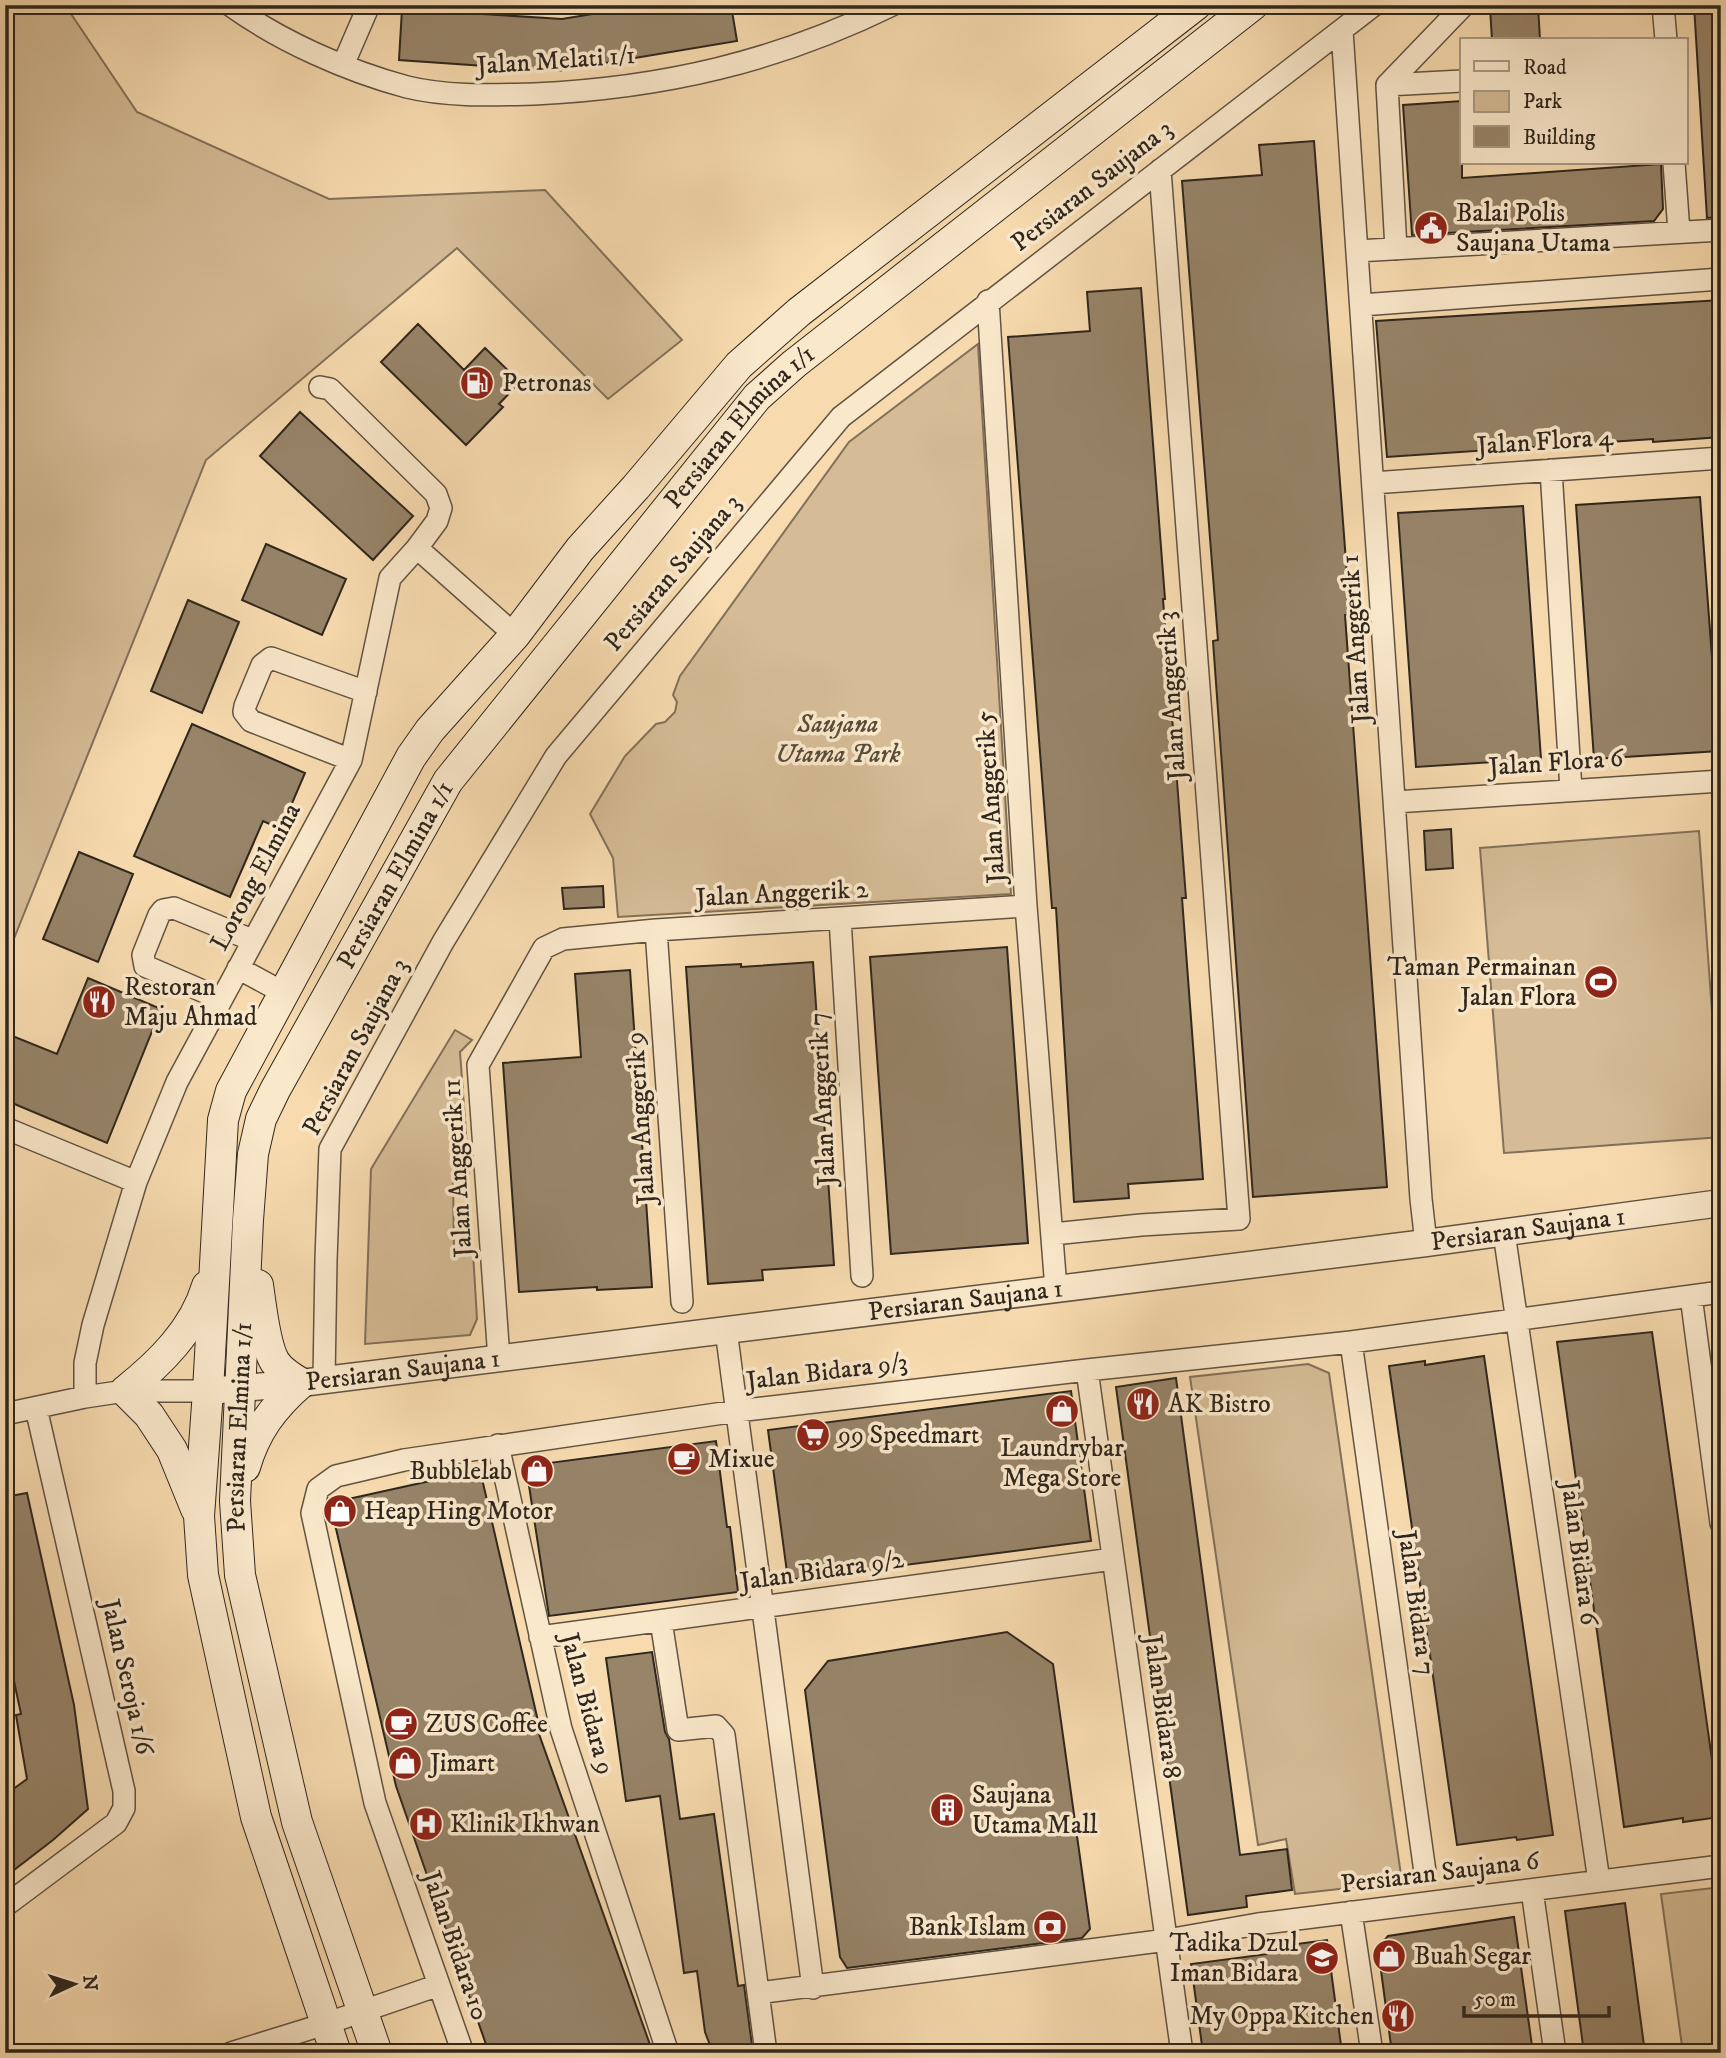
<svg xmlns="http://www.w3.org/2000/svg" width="1726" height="2058" viewBox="0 0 1726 2058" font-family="'IM FELL DW Pica',serif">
	<rect width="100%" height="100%" fill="#f7dbaf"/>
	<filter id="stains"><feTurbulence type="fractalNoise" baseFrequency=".00286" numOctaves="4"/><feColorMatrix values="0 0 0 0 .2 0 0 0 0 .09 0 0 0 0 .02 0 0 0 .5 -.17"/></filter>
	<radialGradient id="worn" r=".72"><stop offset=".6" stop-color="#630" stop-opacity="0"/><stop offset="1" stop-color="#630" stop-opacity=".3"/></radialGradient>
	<path fill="#d5bc96" stroke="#82715a" stroke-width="2" d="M5,5H65L137,112L329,199L545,190L682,340L608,399L457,248L206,460L5,961Z
		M978,344L1011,894L618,917L613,858L590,814L625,756L656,724L665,722L675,712L677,702L673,695L680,676L849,442Z
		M1699,831L1721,1137L1504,1153L1480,848Z
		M455,1030L472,1040L460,1052L469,1173L453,1174L454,1253L473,1252L477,1319L470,1335L365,1344L371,1169Z
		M1308,1364L1329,1373L1402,1882L1295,1894L1286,1839L1258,1845L1190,1377Z
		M1721,1887V2053H1683L1661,1894Z"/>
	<path fill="#978469" stroke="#2f261d" stroke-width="2" d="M647,5H731L737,41L557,71L399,60L402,9L562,19Z
		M1538,5L1540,40H1492L1490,7Z
		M1694,5H1721V217L1707,218Z
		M1462,101V178L1661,164L1663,209L1654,221L1412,235L1403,105Z
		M1314,141L1350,614L1345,615L1387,1187L1253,1197L1213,641L1218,640L1182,181L1262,175L1259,145Z
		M1141,288L1165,599H1163L1186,898H1182L1203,1179L1128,1184L1129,1198L1074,1202L1056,908H1052L1008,337L1090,331L1087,292Z
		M1721,300V437L1653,442V439L1387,457L1376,321Z
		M418,324L464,370L485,348L520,382L499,404L503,407L466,445L381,362Z
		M300,412L413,516L373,560L260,456Z
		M1700,497L1719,751L1594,759L1576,505Z
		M1523,506L1541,759L1416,767L1398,513Z
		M266,544L346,579L322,635L242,600Z
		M188,600L239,622L202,713L151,691Z
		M192,724L305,773L281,829L263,821L230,897L134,856Z
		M1451,829L1453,868L1426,870L1424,831Z
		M79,852L133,874L98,962L43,939Z
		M603,886L604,907L564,909L562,888Z
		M1007,947L1028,1243L891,1254L870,957Z
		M813,962L834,1265L762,1270L763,1280L708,1284L686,967L741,964V967Z
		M630,970L652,1287L597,1290V1287L519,1292L503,1063L581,1057L575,974Z
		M88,978L161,1009L107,1143L5,1100V1033L57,1054Z
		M1652,1332L1720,1817L1683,1822V1818L1624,1827L1557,1342Z
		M1484,1356L1553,1835L1517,1840L1516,1837L1457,1845L1389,1366L1425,1361V1365Z
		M1176,1378L1240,1855L1287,1849L1292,1890L1246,1896L1247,1907L1188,1915L1116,1387Z
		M1071,1391L1091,1541L788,1580L768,1430Z
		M716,1441L727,1527H730L738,1592L549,1616L526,1466Z
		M480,1470L541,1734H539L653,2053H489L396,1786L330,1503Z
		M27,1493L74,1705L88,1809L53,1840L5,1877V1795L27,1779L16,1715L21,1714L5,1639V1497Z
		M1007,1632L1053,1664L1090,1929L1082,1938L847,1968L840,1957L805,1690L828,1661Z
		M652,1652L665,1732L669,1739L680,1819L714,1814L738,1986L744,1985L753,2053H713L705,2032L697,1971L684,1973L660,1796L626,1801L606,1658Z
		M1625,1903L1645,2053H1584L1565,1911Z
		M1514,1917L1533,2053H1392L1378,1948L1388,1936Z
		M1327,1940L1342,2053H1203L1191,1964L1268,1954L1267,1948Z"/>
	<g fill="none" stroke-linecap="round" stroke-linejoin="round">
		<g stroke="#615342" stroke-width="24">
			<path id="minor" d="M230,5C280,41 347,71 407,87C448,97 493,95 534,94C663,88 776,62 892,5
				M1663,5L1666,40
				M1342,31L1421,1199L1426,1243
				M343,65L369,5
				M1387,85L1462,81
				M1674,163L1679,232
				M1396,249L1387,85L1464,5
				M1357,251L1721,230
				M988,301L1026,906L1056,1289
				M1361,305L1721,279
				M1551,470L1571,790
				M1373,483L1721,458
				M417,548L515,635
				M351,760L251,721L244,712L245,706L262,665L271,658L366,692
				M1395,802L1721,781
				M840,919L862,1276
				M656,930L682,1302
				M238,968L284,993
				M221,999L145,966L143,955L159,915L163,910L174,908L252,940
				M5,1128L136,1182
				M1504,1233L1599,1881
				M1053,1234L1141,1225L1239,1219L1160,170
				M1691,1296L1721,1523
				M726,1330L813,1988
				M1351,1342L1425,1872
				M499,1359L478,1065L544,948L563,939L656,930L1026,906
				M1087,1370L1182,2053
				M324,1380L326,1260L330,1149L443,942L556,756L841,417L1374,5
				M85,1397V1363L93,1325L136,1182L177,1082L351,760L390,578L417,548L437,521L441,508L436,494L330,389L320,387
				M5,1414L85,1397L125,1391H208
				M498,1445L561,1729L668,2053
				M661,1621L678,1730L716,1726L724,1735L766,2053
				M540,1637L1113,1559
				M1532,1890L1555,2053
				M5,1906L116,1823L124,1808V1791L36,1408
				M1351,1912L1372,2053
				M758,1993L1167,1940L1258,1924L1721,1866
				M231,2053L325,2024L439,1985
				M463,2053L375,1803L312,1513L318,1489L336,1476L404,1460L737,1411L1087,1370L1351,1342L1721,1292"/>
		</g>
		<g stroke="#615342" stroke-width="29">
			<g id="tertiary">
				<path id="s1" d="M208,1391L301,1383L1426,1243L1721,1203"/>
			</g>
		</g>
		<g stroke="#2f261d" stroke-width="32">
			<g id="secondary">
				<path d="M245,1467C255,1432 273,1407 301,1383C292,1378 281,1371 275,1362C265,1346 261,1305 258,1285"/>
				<path d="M196,1509L172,1450L149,1415L125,1391C160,1363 194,1330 207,1286"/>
				<path d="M336,2053L256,1817L203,1575L199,1516L208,1391L223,1120L231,1091L411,757L430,730L515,635L580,549L636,487L739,365L799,312L1196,5"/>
				<path id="s2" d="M377,2053L297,1822L240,1575L235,1501L248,1220L253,1154L261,1119L275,1090L448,781L757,397L794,364L1253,5"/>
			</g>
		</g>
		<use href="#minor" stroke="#fae8cb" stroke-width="21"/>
		<use href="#tertiary" stroke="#fae8cb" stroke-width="26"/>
		<use href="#secondary" stroke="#fae8cb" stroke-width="30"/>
	</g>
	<defs>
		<g id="civic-disc" transform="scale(1.75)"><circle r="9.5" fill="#8f2418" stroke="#fae8cb"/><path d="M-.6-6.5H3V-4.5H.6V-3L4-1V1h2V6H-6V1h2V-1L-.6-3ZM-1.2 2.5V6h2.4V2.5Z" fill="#fff"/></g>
		<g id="fuel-disc" transform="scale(1.75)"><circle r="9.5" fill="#8f2418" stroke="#fae8cb"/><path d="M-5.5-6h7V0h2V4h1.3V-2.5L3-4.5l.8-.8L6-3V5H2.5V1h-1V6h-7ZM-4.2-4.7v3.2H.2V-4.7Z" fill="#fff"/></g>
		<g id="stadium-disc" transform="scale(1.75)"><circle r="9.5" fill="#8f2418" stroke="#fae8cb"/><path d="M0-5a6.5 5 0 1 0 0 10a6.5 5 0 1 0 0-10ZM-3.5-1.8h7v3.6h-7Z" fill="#fff"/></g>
		<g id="restaurant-disc" transform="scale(1.75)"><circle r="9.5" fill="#8f2418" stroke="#fae8cb"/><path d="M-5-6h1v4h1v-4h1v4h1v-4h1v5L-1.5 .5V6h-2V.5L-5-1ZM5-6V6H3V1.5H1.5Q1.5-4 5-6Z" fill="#fff"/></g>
		<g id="shop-disc" transform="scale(1.75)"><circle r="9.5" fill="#8f2418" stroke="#fae8cb"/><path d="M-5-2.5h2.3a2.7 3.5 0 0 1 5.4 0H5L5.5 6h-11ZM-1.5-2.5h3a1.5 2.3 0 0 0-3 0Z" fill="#fff"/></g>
		<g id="supermarket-disc" transform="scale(1.75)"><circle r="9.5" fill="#8f2418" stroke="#fae8cb"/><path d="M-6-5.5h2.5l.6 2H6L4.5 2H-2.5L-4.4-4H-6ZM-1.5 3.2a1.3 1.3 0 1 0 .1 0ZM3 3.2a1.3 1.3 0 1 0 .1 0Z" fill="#fff"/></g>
		<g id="cafe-disc" transform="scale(1.75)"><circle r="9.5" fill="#8f2418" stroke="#fae8cb"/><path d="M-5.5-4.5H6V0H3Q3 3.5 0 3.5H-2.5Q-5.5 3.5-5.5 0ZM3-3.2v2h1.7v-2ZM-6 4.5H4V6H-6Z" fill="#fff"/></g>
		<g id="building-disc" transform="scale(1.75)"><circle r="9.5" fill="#8f2418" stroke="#fae8cb"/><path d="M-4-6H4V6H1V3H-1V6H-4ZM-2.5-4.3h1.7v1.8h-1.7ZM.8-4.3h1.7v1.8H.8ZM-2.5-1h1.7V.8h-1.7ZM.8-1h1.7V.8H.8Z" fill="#fff"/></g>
		<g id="hospital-disc" transform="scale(1.75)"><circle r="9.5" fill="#8f2418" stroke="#fae8cb"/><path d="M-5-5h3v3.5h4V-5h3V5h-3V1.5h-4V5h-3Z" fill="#fff"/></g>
		<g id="bank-disc" transform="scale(1.75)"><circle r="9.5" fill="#8f2418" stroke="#fae8cb"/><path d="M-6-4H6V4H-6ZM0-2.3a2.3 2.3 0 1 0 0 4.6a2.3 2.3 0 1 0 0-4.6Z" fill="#fff"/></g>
		<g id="school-disc" transform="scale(1.75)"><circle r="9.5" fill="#8f2418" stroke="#fae8cb"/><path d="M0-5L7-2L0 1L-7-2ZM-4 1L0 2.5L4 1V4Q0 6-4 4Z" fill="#fff"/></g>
	</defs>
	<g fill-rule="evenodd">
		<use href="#civic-disc" x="1431" y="228"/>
		<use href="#fuel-disc" x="477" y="383"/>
		<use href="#stadium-disc" x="1601" y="982"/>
		<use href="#restaurant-disc" x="99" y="1002"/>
		<use href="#restaurant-disc" x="1143" y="1404"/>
		<use href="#shop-disc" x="1062" y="1411"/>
		<use href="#supermarket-disc" x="813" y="1435"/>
		<use href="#cafe-disc" x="684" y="1459"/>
		<use href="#shop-disc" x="537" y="1471"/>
		<use href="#shop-disc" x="340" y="1511"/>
		<use href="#cafe-disc" x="401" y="1724"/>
		<use href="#shop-disc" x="405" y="1763"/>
		<use href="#building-disc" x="947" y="1810"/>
		<use href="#hospital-disc" x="426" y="1824"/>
		<use href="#bank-disc" x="1050" y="1927"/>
		<use href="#shop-disc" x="1389" y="1956"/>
		<use href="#school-disc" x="1322" y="1958"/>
		<use href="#restaurant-disc" x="1398" y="2016"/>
	</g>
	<g text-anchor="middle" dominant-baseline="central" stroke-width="7" stroke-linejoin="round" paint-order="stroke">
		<g font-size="26" fill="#2f261d" stroke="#fae8cb">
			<text transform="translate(556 61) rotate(-4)">Jalan Melati 1/1</text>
			<text transform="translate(1092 186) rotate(-38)">Persiaran Saujana 3</text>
			<text stroke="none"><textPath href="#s2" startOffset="1801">Persiaran Elmina 1/1</textPath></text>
			<text transform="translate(1545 442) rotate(-4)">Jalan Flora 4</text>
			<text transform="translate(673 573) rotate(-50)">Persiaran Saujana 3</text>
			<text transform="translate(1356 639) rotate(-94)">Jalan Anggerik 1</text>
			<text transform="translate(1172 696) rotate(-94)">Jalan Anggerik 3</text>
			<text transform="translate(1556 763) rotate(-4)">Jalan Flora 6</text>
			<text transform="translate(991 797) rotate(-94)">Jalan Anggerik 5</text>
			<text stroke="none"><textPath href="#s2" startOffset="1234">Persiaran Elmina 1/1</textPath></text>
			<text transform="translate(256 877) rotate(-62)">Lorong Elmina</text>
			<text transform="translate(782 894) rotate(-3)">Jalan Anggerik 2</text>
			<text transform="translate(356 1047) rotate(-62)">Persiaran Saujana 3</text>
			<text transform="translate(823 1099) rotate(-93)">Jalan Anggerik 7</text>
			<text transform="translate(641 1118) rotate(-94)">Jalan Anggerik 9</text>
			<text transform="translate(458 1168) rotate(-94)">Jalan Anggerik 11</text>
			<text stroke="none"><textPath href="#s1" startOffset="1330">Persiaran Saujana 1</textPath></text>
			<text stroke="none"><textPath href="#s1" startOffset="763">Persiaran Saujana 1</textPath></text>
			<text stroke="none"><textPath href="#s1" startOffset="196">Persiaran Saujana 1</textPath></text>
			<text transform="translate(827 1372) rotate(-7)">Jalan Bidara 9/3</text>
			<text stroke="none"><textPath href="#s2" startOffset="646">Persiaran Elmina 1/1</textPath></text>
			<text transform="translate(1579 1553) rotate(82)">Jalan Bidara 6</text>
			<text transform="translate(822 1571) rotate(-8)">Jalan Bidara 9/2</text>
			<text transform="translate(1416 1603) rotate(82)">Jalan Bidara 7</text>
			<text transform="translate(127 1677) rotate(77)">Jalan Seroja 1/6</text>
			<text transform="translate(587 1704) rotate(75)">Jalan Bidara 9</text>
			<text transform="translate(1162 1707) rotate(82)">Jalan Bidara 8</text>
			<text transform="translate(1440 1873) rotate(-7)">Persiaran Saujana 6</text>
			<text transform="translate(455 1946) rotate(71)">Jalan Bidara 10</text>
		</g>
		<g font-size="26" fill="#2f261d" stroke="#fae8cb" text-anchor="start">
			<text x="1456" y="213">Balai Polis<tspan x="1456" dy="30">Saujana Utama</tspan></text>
			<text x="502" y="383">Petronas</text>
			<text x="1576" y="967" text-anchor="end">Taman Permainan<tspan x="1576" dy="30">Jalan Flora</tspan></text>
			<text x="124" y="987">Restoran<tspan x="124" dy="30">Maju Ahmad</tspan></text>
			<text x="1168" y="1404">AK Bistro</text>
			<text x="838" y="1435">99 Speedmart</text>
			<text x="1062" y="1448" text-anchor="middle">Laundrybar<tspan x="1062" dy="30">Mega Store</tspan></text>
			<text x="708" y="1459">Mixue</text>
			<text x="512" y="1471" text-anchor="end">Bubblelab</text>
			<text x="364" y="1511">Heap Hing Motor</text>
			<text x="426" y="1724">ZUS Coffee</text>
			<text x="430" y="1763">Jimart</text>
			<text x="972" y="1795">Saujana<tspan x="972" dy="30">Utama Mall</tspan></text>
			<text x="450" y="1824">Klinik Ikhwan</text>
			<text x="1026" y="1927" text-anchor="end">Bank Islam</text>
			<text x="1298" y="1943" text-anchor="end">Tadika Dzul<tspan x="1298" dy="30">Iman Bidara</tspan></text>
			<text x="1414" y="1956">Buah Segar</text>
			<text x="1374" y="2016" text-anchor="end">My Oppa Kitchen</text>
		</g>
		<g font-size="26" font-style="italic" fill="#584c3b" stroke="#fae8cb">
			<text x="838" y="724">Saujana<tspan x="838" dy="30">Utama Park</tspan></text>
		</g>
	</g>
	<rect width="1726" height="2058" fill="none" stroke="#f7dbaf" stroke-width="28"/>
	<rect x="7" y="7" width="1712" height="2044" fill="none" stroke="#2f261d" stroke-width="3.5"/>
	<rect x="14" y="14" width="1698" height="2030" fill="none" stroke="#2f261d" stroke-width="2"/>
	<rect x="1460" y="38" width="228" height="126" fill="#fae8cb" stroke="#a99a85" stroke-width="2"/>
	<rect x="1474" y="61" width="35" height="10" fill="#fae8cb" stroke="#a99a85" stroke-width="2"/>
	<text x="1523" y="74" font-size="21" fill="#2f261d">Road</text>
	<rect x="1474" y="91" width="35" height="21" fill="#d5bc96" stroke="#a99a85" stroke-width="2"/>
	<text x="1523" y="108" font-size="21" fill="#2f261d">Park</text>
	<rect x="1474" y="126" width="35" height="21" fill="#978469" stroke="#a99a85" stroke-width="2"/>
	<text x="1523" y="144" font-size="21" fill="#2f261d">Building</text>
	<g transform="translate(74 1984) rotate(86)" stroke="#fae8cb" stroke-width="5" paint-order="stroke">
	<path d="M0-5L12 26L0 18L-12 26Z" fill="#2f261d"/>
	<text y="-10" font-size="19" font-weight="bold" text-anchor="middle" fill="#2f261d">N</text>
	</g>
	<path d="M1464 2006v10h145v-10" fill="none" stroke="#2f261d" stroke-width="3.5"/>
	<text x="1474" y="2006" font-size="21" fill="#2f261d" stroke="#fae8cb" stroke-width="5" paint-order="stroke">50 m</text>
	<rect width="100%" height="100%" filter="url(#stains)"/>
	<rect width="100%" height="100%" fill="url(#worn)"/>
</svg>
